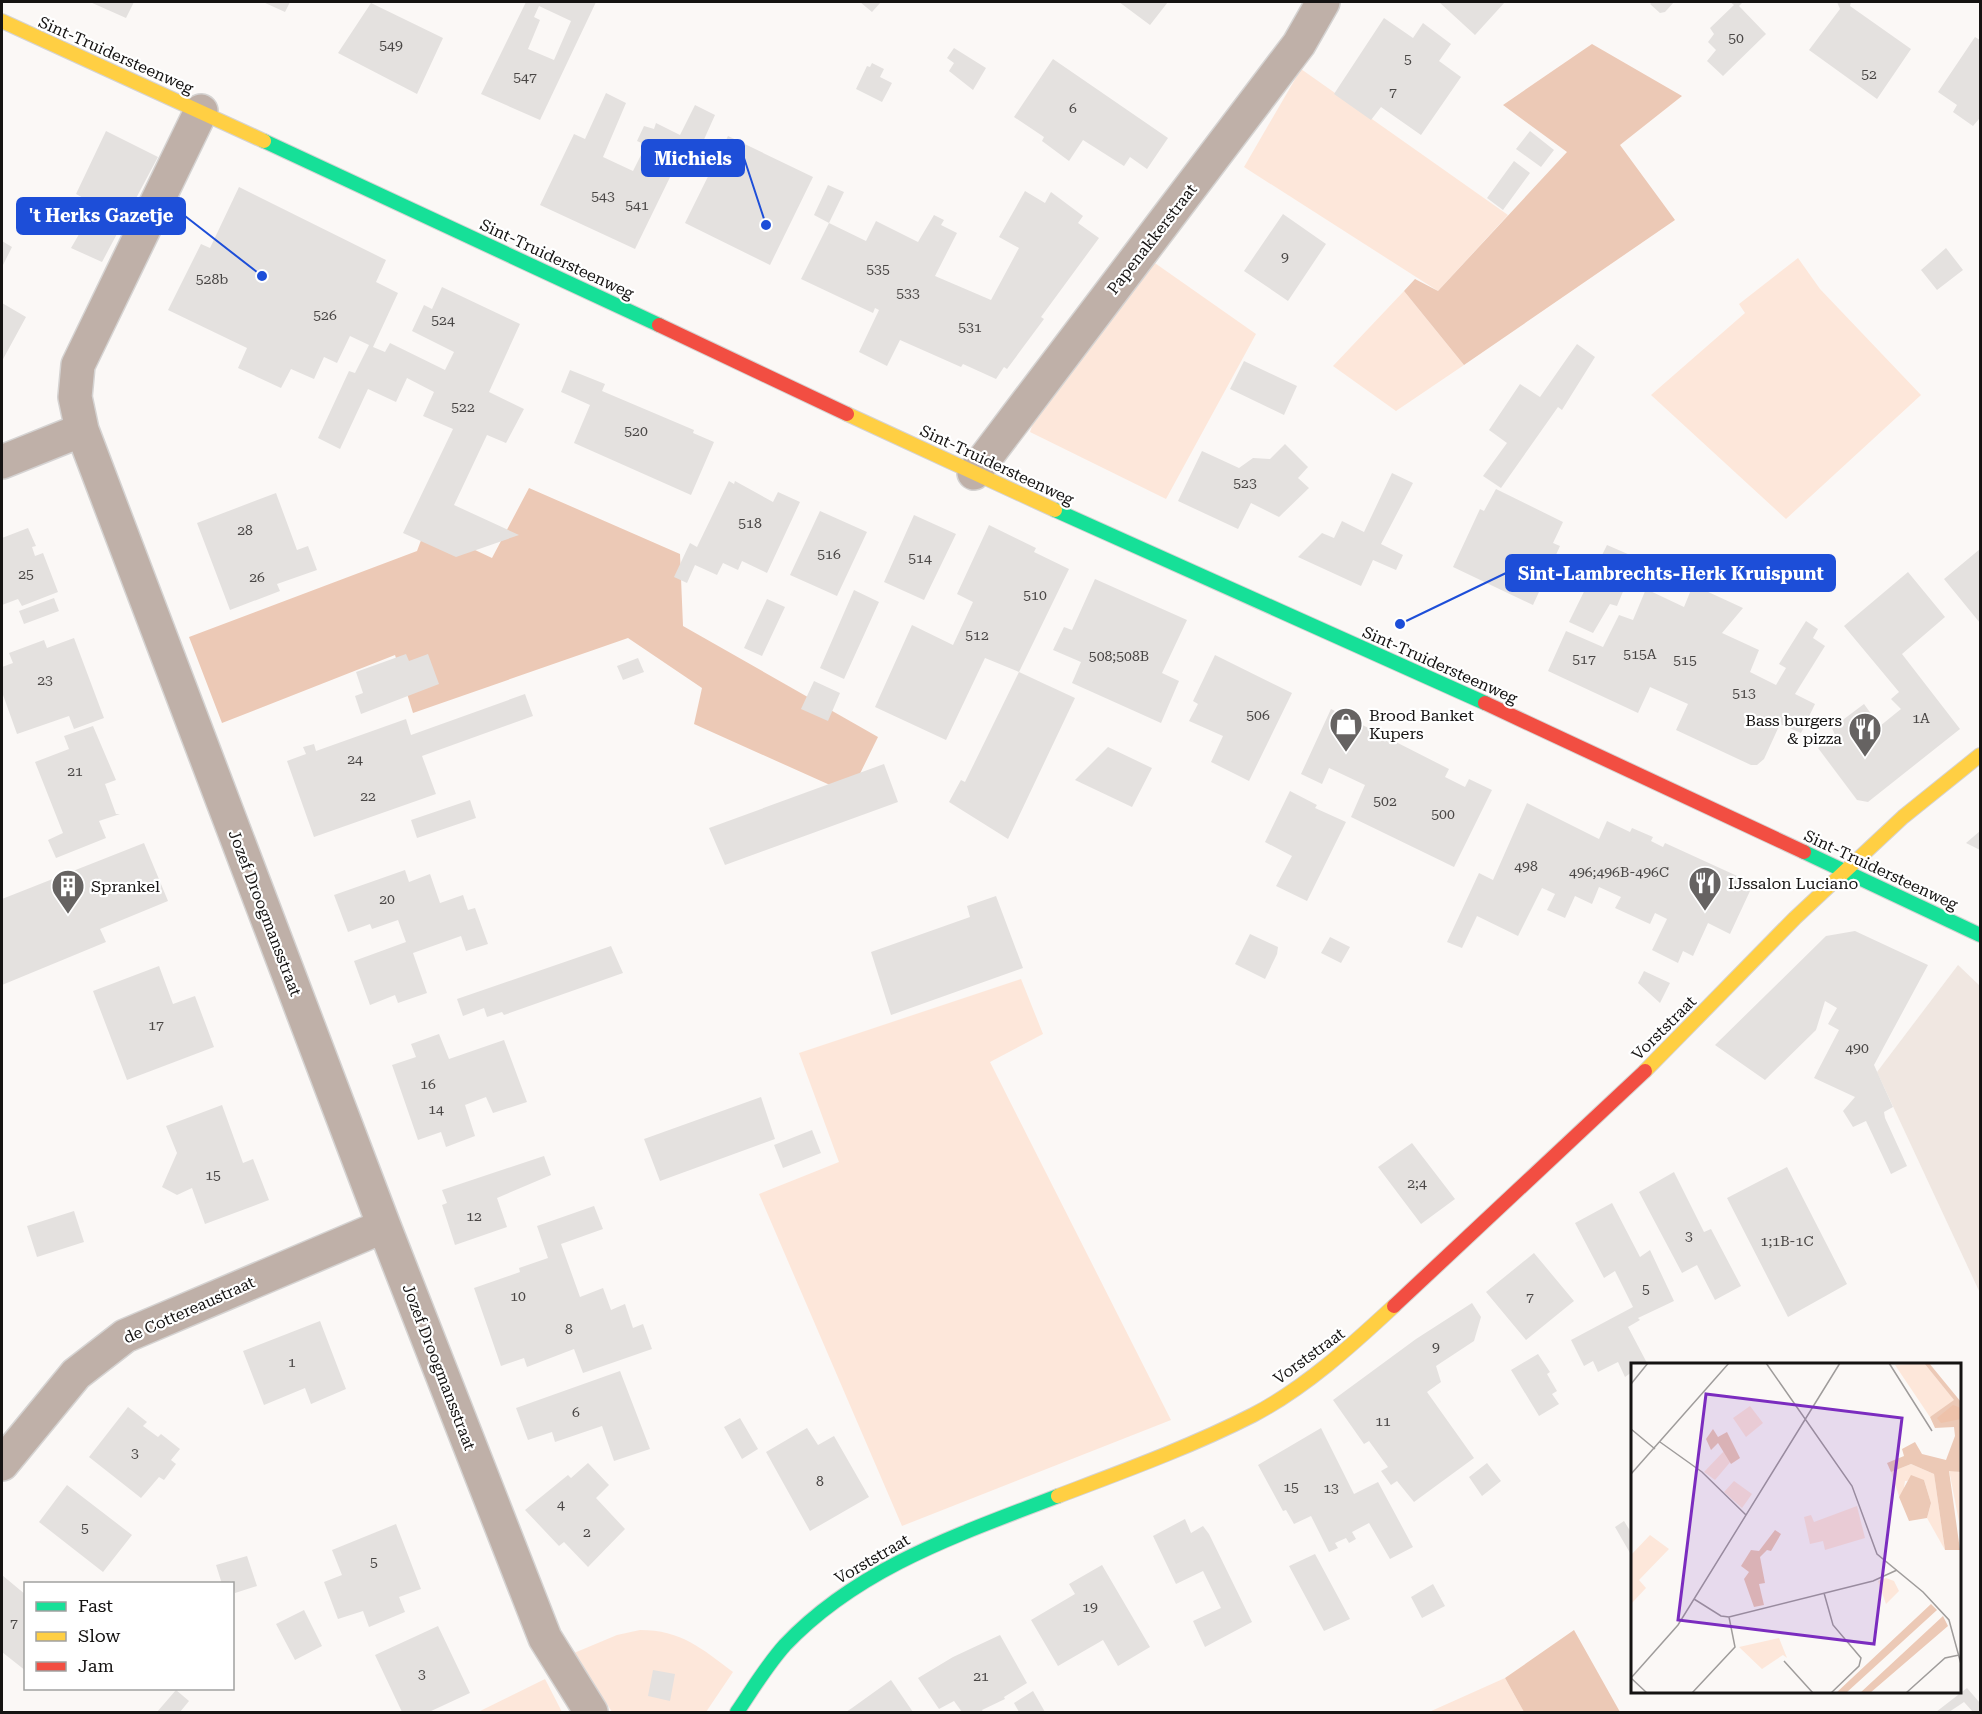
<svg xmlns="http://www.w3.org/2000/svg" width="1982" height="1714" viewBox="0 0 1982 1714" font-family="'Roboto Serif',serif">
	<rect width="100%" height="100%" fill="#fbf8f6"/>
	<path fill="#f0e7e1" d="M1958,965L1980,986V1293L1877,1072Z"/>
	<path fill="#fde7da" d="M1301,69L1508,215L1438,291L1244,167Z
		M1798,258L1820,289L1921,395L1786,519L1651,395L1745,313L1739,304Z
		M1152,261L1256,334L1166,499L1030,432L1035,417Z
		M1404,291L1464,365L1396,411L1333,366Z
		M1021,979L1043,1034L990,1062L1171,1420L902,1526L759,1194L839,1162L799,1053Z
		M640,1630C681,1630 701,1648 733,1672L706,1712H612L574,1653L617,1635Z
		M1505,1678L1524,1712H1429Z
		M545,1679L562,1712H478Z"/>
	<path fill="#ecc9b6" d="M1592,44L1682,96L1620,145L1675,220L1464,365L1404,291L1415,279L1438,291L1567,152L1503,105Z
		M529,488L680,554L683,626L878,737L850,794L694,724L702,688L628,638L413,713L395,655L222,723L189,637L417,551L426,527L492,558Z
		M1574,1630L1620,1712H1524L1505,1678Z"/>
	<path fill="#e4e1df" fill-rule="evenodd" d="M90,2H134L126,18Z
		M263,2H290L285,12Z
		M526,2H596L540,120L481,94ZM539,6L571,21L554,60L528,49L540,20L534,17Z
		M860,2H881L872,12Z
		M1119,2H1168L1150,25Z
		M1439,2H1505L1475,35Z
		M1652,2H1674L1665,12L1660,13L1650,4Z
		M1730,2H1743L1739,6L1766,34L1723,76L1707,61L1716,50L1708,42L1714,34L1710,28L1734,5Z
		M1837,2H1851L1850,6L1911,49L1877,99L1809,50L1840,9Z
		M371,3L443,38L417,94L338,53Z
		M1384,18L1413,38L1423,23L1451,44L1439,61L1461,77L1421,135L1381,107L1371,120L1334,94Z
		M1975,37L1980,40V120L1979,119L1973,126L1953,112L1957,105L1938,92Z
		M954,48L986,68L973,90L949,71L954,63L947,58Z
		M1053,59L1168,138L1147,169L1130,157L1124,166L1083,140L1069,161L1042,141L1044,137L1014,117Z
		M872,63L884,69L880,77L892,83L882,102L856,89L867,66L870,67Z
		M606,93L626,103L603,157L633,171L646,145L637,141L644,126L654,129L656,123L680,135L695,105L715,115L688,175L674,169L635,249L540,205L574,134L585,139Z
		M106,131L158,157L102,262L71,248L96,205L76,194Z
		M1530,131L1554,150L1541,167L1516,149Z
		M728,136L813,177L770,265L685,223Z
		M1514,161L1530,173L1503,210L1487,198Z
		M828,185L844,192L829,223L814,215Z
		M239,187L386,260L376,282L398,293L373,347L385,352L390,343L445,370L454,352L412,331L424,305L432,309L442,287L520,324L489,392L524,409L506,443L487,435L454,505L519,535L456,557L403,533L453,429L423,416L434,392L407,378L396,402L368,389L340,449L318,438L349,371L355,373L369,345L350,336L337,363L324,357L314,379L291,369L281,388L238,368L247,348L168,310L201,244L210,248Z
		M1025,191L1045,203L1051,192L1083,216L1078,223L1099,238L1041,317L1044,319L1007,369L1004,367L996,379L963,364L961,367L900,340L887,366L859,352L879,310L875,308L873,313L801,279L829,223L866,241L876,221L918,242L934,215L944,220L941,225L957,233L935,276L991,300L1019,248L999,237Z
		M1283,214L1326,244L1288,301L1244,271Z
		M2,241L12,247L2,267Z
		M1946,248L1963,270L1937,290L1921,270Z
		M2,303L26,317L2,361Z
		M1577,344L1595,357L1562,410L1558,407L1501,488L1483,476L1507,443L1489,430L1520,384L1540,397Z
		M1244,361L1297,386L1284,415L1230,389Z
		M570,370L605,384L602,391L694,430L693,433L714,442L691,495L574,443L590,405L561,392Z
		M1285,444L1308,467L1298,478L1309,488L1279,517L1251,503L1238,529L1178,501L1202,451L1239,468L1253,458L1270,459Z
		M1392,473L1413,483L1381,544L1403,555L1396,570L1373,560L1361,586L1298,557L1322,533L1334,538L1342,521L1364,532Z
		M729,481L734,484L735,481L773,502L778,492L800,502L767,573L742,561L738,570L723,563L717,575L695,565L687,583L674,577L690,543L697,547Z
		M1496,489L1563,522L1553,543L1560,546L1533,605L1453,567L1480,509L1484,511Z
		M276,493L297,550L308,546L317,570L277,584L280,591L230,610L197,523Z
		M820,511L867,532L837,596L790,575Z
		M914,515L956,534L924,600L884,582Z
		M989,525L1036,548L1034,552L1069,569L1019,672L985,658L946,740L875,707L912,625L953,645L973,602L957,594Z
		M28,528L36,546L32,547L35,556L43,553L58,592L22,606L18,599L2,605V538Z
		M1607,545L1637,558L1617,606L1610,604L1593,633L1569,622Z
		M1980,549V623L1944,579Z
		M1908,572L1945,617L1902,654L1960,729L1868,802L1857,800L1818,748L1835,735L1832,728L1864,704L1880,726L1901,709L1891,699L1899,692L1844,626Z
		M1095,579L1187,620L1162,673L1179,681L1161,723L1072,683L1081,662L1053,650L1064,627L1072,630Z
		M1693,585L1743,608L1722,633L1759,650L1750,672L1776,685L1786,668L1779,664L1806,621L1818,629L1813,638L1825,646L1795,694L1815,704L1801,733L1780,724L1764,759L1757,765H1751L1676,730L1688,704L1650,687L1638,713L1548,671L1566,631L1603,647L1619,615L1633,620L1646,589L1684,607Z
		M854,590L879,602L844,679L820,668Z
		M54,598L59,611L24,624L19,611Z
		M767,599L785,607L762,656L744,648Z
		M74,638L104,718L74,729L69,716L17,734L2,692V667L13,663L9,653L44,640L47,648Z
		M406,654L409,661L428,654L439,684L361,714L355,696L363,693L356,672Z
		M1215,655L1292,693L1249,781L1211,762L1223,736L1189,721L1198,704L1193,701Z
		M638,658L644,672L623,680L617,666Z
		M1019,672L1075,698L1008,839L949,802L961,780L965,782Z
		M814,681L840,693L828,721L801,709Z
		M525,694L533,716L422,756L436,794L314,837L287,761L306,754L303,747L314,744L316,751L406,719L411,735Z
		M1331,709L1449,769L1445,777L1465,787L1469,779L1492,790L1454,867L1351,817L1365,785L1329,768L1322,784L1301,774Z
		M93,726L116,780L105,784L116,814H120L99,821L106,838L56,858L48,840L63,833L35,762L69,749L64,736Z
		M1108,747L1152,768L1132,807L1075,780Z
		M884,764L898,802L725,865L709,828Z
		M1290,791L1317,805L1315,808L1346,822L1307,901L1276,886L1292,856L1265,842Z
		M470,800L476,818L417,838L411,820Z
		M1527,803L1599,839L1607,821L1630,832L1632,828L1653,837L1651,841L1663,847L1665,843L1746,880L1750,891L1730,934L1708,923L1693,956L1683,951L1678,963L1652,950L1667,919L1655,913L1650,924L1615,908L1621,897L1599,887L1592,904L1575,896L1565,918L1547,910L1555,894L1542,888L1518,936L1477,916L1462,948L1447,942L1479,873L1493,880Z
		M1980,831V850L1966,843Z
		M144,843L168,901L100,929L106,942L2,985V899Z
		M405,870L409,882L430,874L440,903L463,895L468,910L475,908L488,944L466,951L461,936L413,953L427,993L398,1003L395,995L370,1005L354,961L406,942L398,920L372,929L370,924L348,932L334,895Z
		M996,896L1023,968L891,1015L871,952L970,917L967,906Z
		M1855,931L1928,965L1874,1065L1893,1107L1884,1112L1885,1118L1907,1166L1891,1174L1866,1121L1853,1127L1843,1111L1855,1097L1814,1078L1839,1030L1828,1024L1837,1008L1825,1001L1816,1030L1765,1080L1715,1045L1826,936Z
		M1250,934L1278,947L1277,954L1265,979L1235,964Z
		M1330,937L1350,947L1341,963L1321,953Z
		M611,946L623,973L504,1015L502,1012L487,1017L484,1008L463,1016L457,999Z
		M159,966L173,1004L195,996L214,1047L127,1080L93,991Z
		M1644,971L1670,983L1660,1003L1638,983Z
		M439,1034L449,1059L504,1040L527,1102L493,1113L486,1097L465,1105L475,1136L446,1147L441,1132L418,1140L392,1065L416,1057L411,1044Z
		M761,1097L775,1139L660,1181L644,1139Z
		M222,1105L243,1163L253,1159L269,1200L205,1224L192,1188L177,1195L162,1187L177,1153L166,1126Z
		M812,1130L821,1153L783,1168L774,1145Z
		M1412,1143L1455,1199L1421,1224L1378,1167Z
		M544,1156L551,1175L497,1198L507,1227L455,1245L442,1205L447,1203L442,1190Z
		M1787,1167L1847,1284L1788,1317L1727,1198Z
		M1674,1172L1704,1232L1711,1229L1741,1286L1715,1300L1697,1265L1682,1273L1639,1192Z
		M1612,1203L1640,1257L1650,1250L1674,1301L1638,1318L1640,1320L1628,1327L1647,1363L1632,1364V1372L1625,1377L1618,1362L1598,1372L1593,1361L1584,1366L1571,1340L1633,1307L1615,1271L1604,1278L1575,1223Z
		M594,1206L603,1229L561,1244L580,1297L603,1288L611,1310L625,1304L633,1328L643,1324L652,1349L583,1373L574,1349L527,1367L524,1358L501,1366L474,1288L520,1272L519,1268L548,1258L537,1226Z
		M74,1211L84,1242L37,1257L27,1226Z
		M1534,1253L1574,1301L1526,1340L1486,1292Z
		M1472,1303L1481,1317L1474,1341L1436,1366L1441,1382L1427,1392L1474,1458L1414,1502L1397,1481L1391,1485L1381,1471L1388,1467L1369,1441L1364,1444L1333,1400L1416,1339Z
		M320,1321L346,1389L311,1404L305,1388L264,1405L243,1351Z
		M1538,1354L1550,1372L1547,1374L1557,1391L1552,1394L1559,1404L1539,1416L1511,1370Z
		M620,1371L650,1449L614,1461L602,1426L555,1442L552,1432L528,1440L516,1408Z
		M128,1407L147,1422L143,1426L158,1437L161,1434L180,1449L171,1460L176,1464L164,1480L159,1477L141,1498L89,1457Z
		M740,1418L758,1449L742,1459L724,1427Z
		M807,1428L818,1445L834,1436L869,1497L810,1531L766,1452Z
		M1321,1428L1354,1494L1378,1482L1413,1547L1390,1559L1369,1523L1352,1532L1356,1539L1349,1543L1346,1538L1335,1543L1338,1548L1329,1552L1311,1516L1294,1524L1286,1510L1283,1511L1258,1465Z
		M588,1463L609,1485L596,1498L625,1529L588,1567L564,1542L559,1546L525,1510L568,1475L571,1478Z
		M1487,1463L1501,1481L1482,1496L1469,1477Z
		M67,1485L132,1535L103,1572L39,1522Z
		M1185,1519L1191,1533L1203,1526L1209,1534L1252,1622L1205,1647L1193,1621L1221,1608L1203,1571L1176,1584L1153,1536Z
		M1624,1521L1632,1534L1630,1553L1615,1527Z
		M396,1524L421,1589L399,1597L405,1612L369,1627L363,1611L338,1619L324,1582L342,1575L332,1550Z
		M1315,1554L1350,1619L1324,1631L1289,1566Z
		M247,1556L257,1586L235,1593L232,1581L222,1584L216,1565Z
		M1102,1565L1150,1647L1118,1666L1103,1640L1058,1666L1031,1620L1075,1594L1069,1584Z
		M2,1575L26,1595V1671L2,1652Z
		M1433,1584L1445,1606L1422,1618L1411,1597Z
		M304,1610L322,1646L295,1660L276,1624Z
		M438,1626L470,1693L429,1712H402L375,1655Z
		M1000,1635L1027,1683L1004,1697L1005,1699L982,1710L983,1712H962L954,1701L939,1709L918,1678L953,1657Z
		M653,1670L675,1674L670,1701L648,1696Z
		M891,1680L913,1712H846L852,1708Z
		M1967,1688L1980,1703V1712H1973L1964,1702L1949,1712H1936Z
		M176,1690L189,1701L180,1712H157Z
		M1033,1691L1045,1712H1019L1014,1703Z"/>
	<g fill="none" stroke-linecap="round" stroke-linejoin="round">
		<g stroke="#d5d3d2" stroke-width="36">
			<path id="street" d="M201,111L78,365L75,397L82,430L384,1226L545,1638L591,1712
				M2,462L82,430
				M974,473L1299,44L1323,2
				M2,1464L76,1374L125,1336L384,1226"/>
		</g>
		<g stroke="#d5d3d2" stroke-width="16">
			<path id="fast" d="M264,141L659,325
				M1055,510L1485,703
				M1804,852L1980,935
				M737,1712C752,1690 767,1665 785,1645C859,1567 960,1534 1058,1496"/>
		</g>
		<g stroke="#d5d3d2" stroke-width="16">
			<path id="slow" d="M2,21L264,141
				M847,414L1055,510
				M1645,1071L1795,918L1903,817L1980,755
				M1058,1496C1124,1471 1190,1447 1253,1415C1305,1388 1352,1345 1394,1306"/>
		</g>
		<g stroke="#d5d3d2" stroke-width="16">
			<path id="jam" d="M659,325L847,414
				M1485,703L1804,852
				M1394,1306L1645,1071"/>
		</g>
		<use href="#street" stroke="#bfb0a8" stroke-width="33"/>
		<use href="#fast" stroke="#16e098" stroke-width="14"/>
		<use href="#slow" stroke="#ffcf43" stroke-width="14"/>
		<use href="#jam" stroke="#f24e42" stroke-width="14"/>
	</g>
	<defs>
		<g id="shop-pin" transform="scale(1.725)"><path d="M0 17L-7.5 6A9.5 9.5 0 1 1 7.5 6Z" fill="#666362" stroke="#fff"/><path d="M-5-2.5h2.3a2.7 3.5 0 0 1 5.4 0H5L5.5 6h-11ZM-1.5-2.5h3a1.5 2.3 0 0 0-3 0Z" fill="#fff"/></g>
		<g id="restaurant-pin" transform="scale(1.725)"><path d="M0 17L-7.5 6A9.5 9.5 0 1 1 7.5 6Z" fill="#666362" stroke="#fff"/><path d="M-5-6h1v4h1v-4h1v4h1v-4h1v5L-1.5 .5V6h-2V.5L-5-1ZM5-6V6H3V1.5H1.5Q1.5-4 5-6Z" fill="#fff"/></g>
		<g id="building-pin" transform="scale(1.725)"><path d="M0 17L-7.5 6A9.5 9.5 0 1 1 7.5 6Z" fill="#666362" stroke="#fff"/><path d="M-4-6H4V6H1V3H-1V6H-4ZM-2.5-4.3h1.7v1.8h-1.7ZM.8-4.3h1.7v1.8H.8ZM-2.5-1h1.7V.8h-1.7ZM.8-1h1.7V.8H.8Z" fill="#fff"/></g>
	</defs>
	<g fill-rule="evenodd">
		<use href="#shop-pin" x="1346" y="724"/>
		<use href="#restaurant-pin" x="1865" y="729"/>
		<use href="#restaurant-pin" x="1705" y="883"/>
		<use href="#building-pin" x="68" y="886"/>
	</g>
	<g text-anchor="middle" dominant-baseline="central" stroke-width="4.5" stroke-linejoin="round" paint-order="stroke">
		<g font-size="14" fill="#494645">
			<text x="1736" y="38">50</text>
			<text x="391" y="45">549</text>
			<text x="1408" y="59">5</text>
			<text x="1869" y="74">52</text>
			<text x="525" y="77">547</text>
			<text x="1393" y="92">7</text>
			<text x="1073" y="108">6</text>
			<text x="603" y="196">543</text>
			<text x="637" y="205">541</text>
			<text x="1285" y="257">9</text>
			<text x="878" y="269">535</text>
			<text x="212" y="279">528b</text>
			<text x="908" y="293">533</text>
			<text x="325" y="315">526</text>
			<text x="443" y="320">524</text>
			<text x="970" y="327">531</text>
			<text x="463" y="407">522</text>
			<text x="636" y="431">520</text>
			<text x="1245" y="483">523</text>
			<text x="750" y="523">518</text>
			<text x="245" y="530">28</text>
			<text x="829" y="554">516</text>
			<text x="920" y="558">514</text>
			<text x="26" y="574">25</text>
			<text x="257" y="577">26</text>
			<text x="1035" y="595">510</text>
			<text x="977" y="635">512</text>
			<text x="1640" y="654">515A</text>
			<text x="1119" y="656">508;508B</text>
			<text x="1584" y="659">517</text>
			<text x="1685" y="660">515</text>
			<text x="45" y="680">23</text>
			<text x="1744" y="693">513</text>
			<text x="1258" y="715">506</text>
			<text x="1921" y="718">1A</text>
			<text x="355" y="759">24</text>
			<text x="75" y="771">21</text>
			<text x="368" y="796">22</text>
			<text x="1385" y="801">502</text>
			<text x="1443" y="814">500</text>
			<text x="1526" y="866">498</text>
			<text x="1619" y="872">496;496B-496C</text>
			<text x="387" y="899">20</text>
			<text x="156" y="1025">17</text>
			<text x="1857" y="1048">490</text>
			<text x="428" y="1084">16</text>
			<text x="436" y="1109">14</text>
			<text x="213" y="1175">15</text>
			<text x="1417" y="1183">2;4</text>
			<text x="474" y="1216">12</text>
			<text x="1689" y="1236">3</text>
			<text x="1787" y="1241">1;1B-1C</text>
			<text x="1646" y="1289">5</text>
			<text x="518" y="1296">10</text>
			<text x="1530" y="1297">7</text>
			<text x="569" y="1329">8</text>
			<text x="1436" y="1347">9</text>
			<text x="292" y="1362">1</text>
			<text x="576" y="1412">6</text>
			<text x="1383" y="1421">11</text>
			<text x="135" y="1453">3</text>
			<text x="820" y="1481">8</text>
			<text x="1291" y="1487">15</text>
			<text x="1331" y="1488">13</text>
			<text x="561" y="1504">4</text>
			<text x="85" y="1528">5</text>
			<text x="587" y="1532">2</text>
			<text x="374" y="1562">5</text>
			<text x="1090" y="1607">19</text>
			<text x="14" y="1623">7</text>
			<text x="422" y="1674">3</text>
			<text x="981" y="1676">21</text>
		</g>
		<g font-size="16" fill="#151312" stroke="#fff">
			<text transform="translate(116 55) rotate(24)">Sint-Truidersteenweg</text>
			<text transform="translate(1152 239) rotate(-52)">Papenakkerstraat</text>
			<text transform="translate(557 259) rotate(25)">Sint-Truidersteenweg</text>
			<text transform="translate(997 465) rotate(25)">Sint-Truidersteenweg</text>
			<text transform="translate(1440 665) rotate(24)">Sint-Truidersteenweg</text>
			<text transform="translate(1881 870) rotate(25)">Sint-Truidersteenweg</text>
			<text transform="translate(265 913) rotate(69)">Jozef Droogmansstraat</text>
			<text transform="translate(1664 1028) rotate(-45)">Vorststraat</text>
			<text transform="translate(189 1310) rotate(-24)">de Cottereaustraat</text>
			<text transform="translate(1309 1356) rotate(-36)">Vorststraat</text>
			<text transform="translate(439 1367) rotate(69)">Jozef Droogmansstraat</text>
			<text transform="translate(872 1559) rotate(-30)">Vorststraat</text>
		</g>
		<g font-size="16" fill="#151312" stroke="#fff" text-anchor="start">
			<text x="1369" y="715">Brood Banket<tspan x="1369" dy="18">Kupers</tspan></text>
			<text x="1842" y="720" text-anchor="end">Bass burgers<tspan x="1842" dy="18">&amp; pizza</tspan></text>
			<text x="1728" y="883">IJssalon Luciano</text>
			<text x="91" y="886">Sprankel</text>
		</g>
	</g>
	<g transform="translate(1631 1363)">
		<rect width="330" height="330" fill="#fbf8f6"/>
		<path d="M293,0L324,38L299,54L264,2ZM119,43L132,60L115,74L102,55ZM93,88L101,97L84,117L73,109ZM280,101L303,111L314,187L296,155L300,140L293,117L274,118L272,132L268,133L260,109ZM318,107L330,109V187L329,164ZM103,118L121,131L111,145L93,129ZM226,143L234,175L194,187L192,178L179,181L173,154L180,152L183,159ZM19,172L38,186L8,217L15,225L0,241V192ZM255,215L263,218L268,228L255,241L247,218ZM148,275L156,295L152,292L131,306L108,284Z" fill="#fde7da"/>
		<path d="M293,0H298L330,39V109L318,108L329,187H314L303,111L280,101L260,109L256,100L273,93L271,86L284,79L291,91L315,97L324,73L323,64L304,65L299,54L323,37ZM82,66L87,74L96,69L109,95L100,101L87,80L80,87L75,76ZM280,112L293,117L300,140L296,155L278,158L268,134ZM144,167L150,171L140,188L136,187L129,194L134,220L128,221L133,242L123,244L113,216L118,209L110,203L120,187L128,188ZM300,241L306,247L215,330H205ZM312,253L317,263L239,330H229Z" fill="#ecc9b6"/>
		<path d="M322,42L330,45V56L310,60L306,55Z" fill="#eec2aa"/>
		<path fill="none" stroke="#9f9c9b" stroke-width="1.5" d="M135,0L221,123L246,191L292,229L318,257L330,301M258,0L301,68M0,21L17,0M0,66L24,86M29,79L71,109L115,152M0,111L98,0M193,230L202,262L230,295L228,303L200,330M63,236L90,253L98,254L242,218L266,207M153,298L182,330M0,315L16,330M0,315L47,262L209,0M61,330L104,284L98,254M275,330L314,295L328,292"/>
		<path fill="#7b2cbf" fill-opacity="0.15" stroke="#7b2cbf" stroke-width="3" d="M75,31L271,55L243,281L47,257Z"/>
		<rect width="330" height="330" fill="none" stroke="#151312" stroke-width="3"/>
	</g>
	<path fill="none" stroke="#1d4ed8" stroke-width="2" d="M766 225L744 158M262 276L185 216M1400 624L1506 573"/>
	<g fill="#1d4ed8" stroke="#fff" stroke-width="2">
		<circle cx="766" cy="225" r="6"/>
		<circle cx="262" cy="276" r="6"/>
		<circle cx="1400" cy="624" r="6"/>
	</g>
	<g fill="#1d4ed8" stroke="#1d4ed8" stroke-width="2">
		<rect x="642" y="140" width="102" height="36" rx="6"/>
		<rect x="17" y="198" width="168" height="36" rx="6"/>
		<rect x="1506" y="555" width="329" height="36" rx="6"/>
	</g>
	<g font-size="18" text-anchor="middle" font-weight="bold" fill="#fff">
		<text x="693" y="165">Michiels</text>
		<text x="101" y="222">'t Herks Gazetje</text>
		<text x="1671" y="580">Sint-Lambrechts-Herk Kruispunt</text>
	</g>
	<rect width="1982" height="1714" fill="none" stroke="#151312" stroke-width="6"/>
	<rect x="24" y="1582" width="210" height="108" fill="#ffffff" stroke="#a1a1a0" stroke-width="1.5"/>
	<rect x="36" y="1602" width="30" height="9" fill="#16e098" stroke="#a1a1a0" stroke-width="1.5"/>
	<text x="78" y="1612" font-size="18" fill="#151312">Fast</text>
	<rect x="36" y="1632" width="30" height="9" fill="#ffcf43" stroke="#a1a1a0" stroke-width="1.5"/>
	<text x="78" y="1642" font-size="18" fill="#151312">Slow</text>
	<rect x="36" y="1662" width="30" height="9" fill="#f24e42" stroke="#a1a1a0" stroke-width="1.5"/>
	<text x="78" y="1672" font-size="18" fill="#151312">Jam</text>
</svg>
